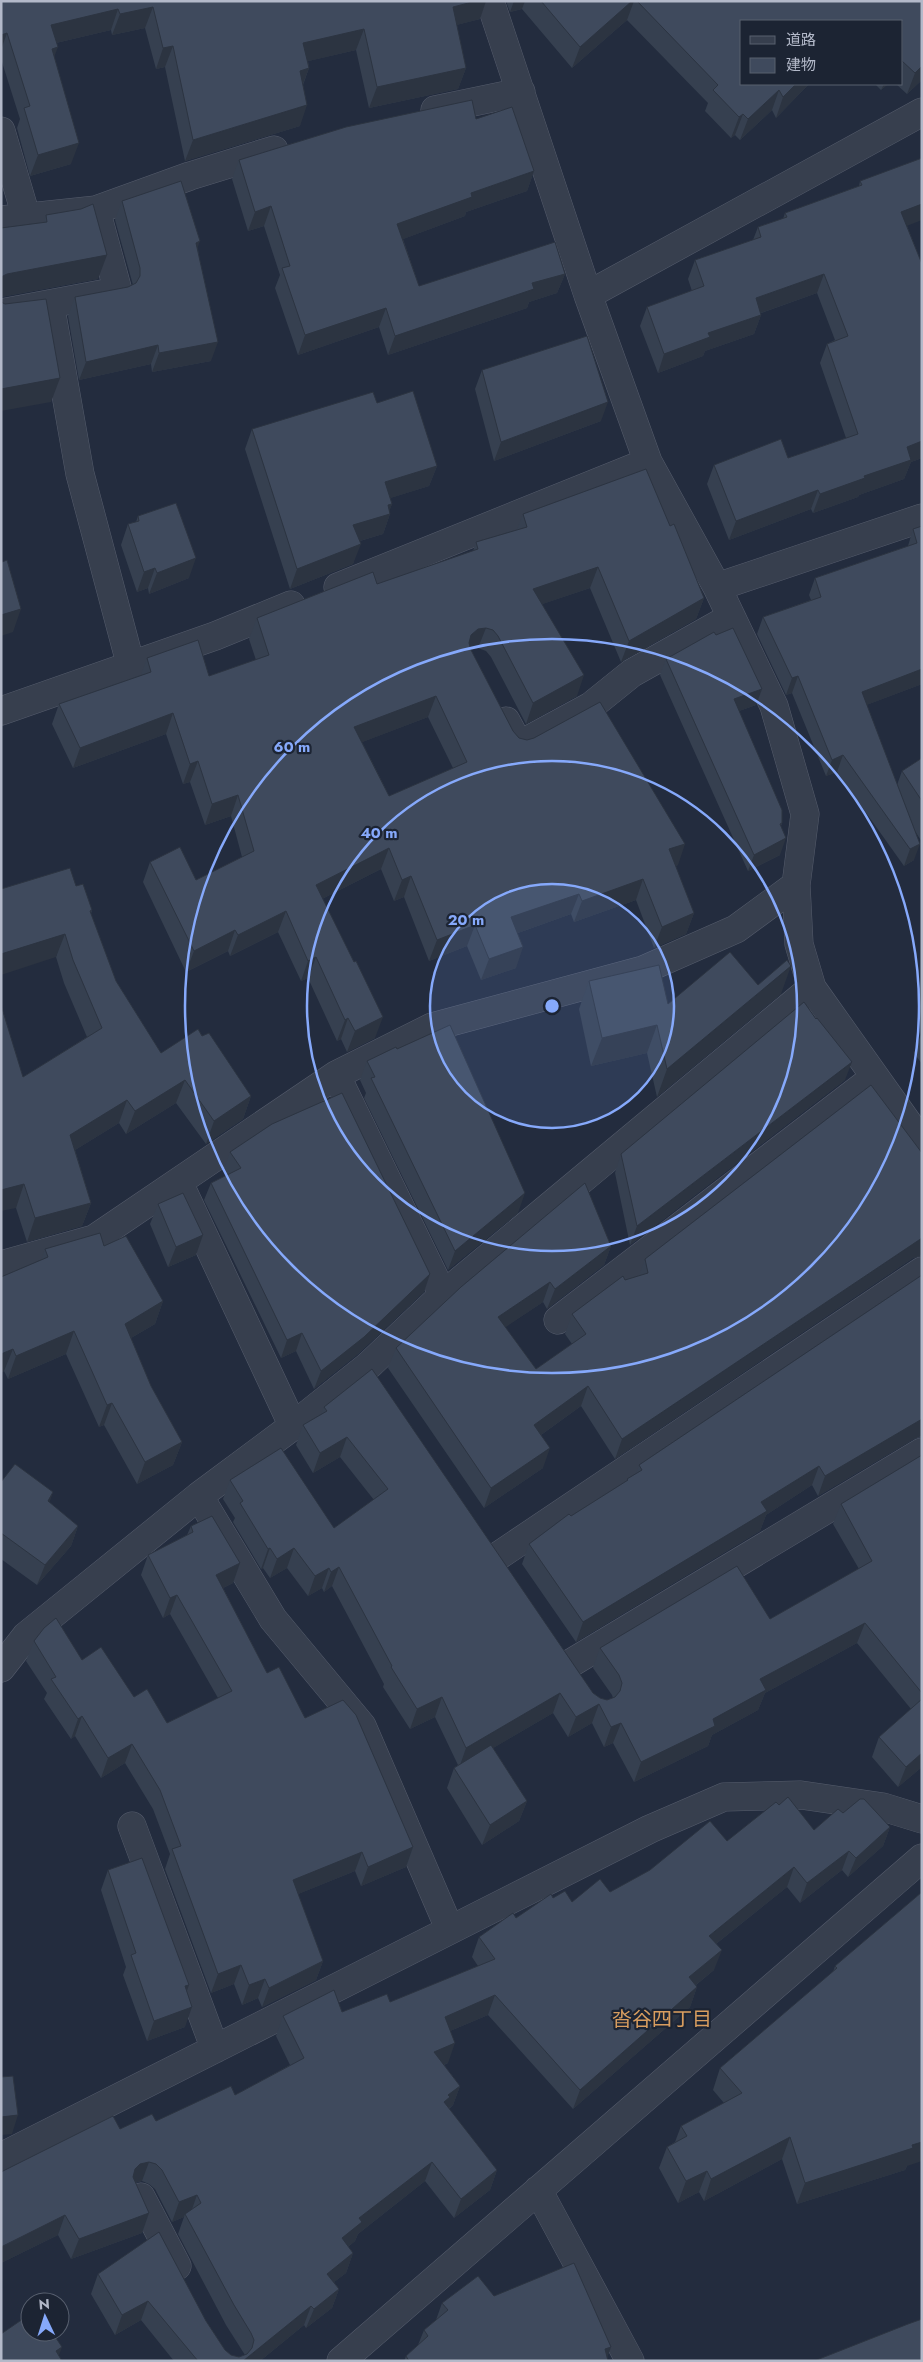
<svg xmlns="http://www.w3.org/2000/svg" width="923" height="2362" viewBox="0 0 923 2362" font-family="Jost,'Noto Sans JP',sans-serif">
	<rect width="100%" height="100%" fill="#232c3e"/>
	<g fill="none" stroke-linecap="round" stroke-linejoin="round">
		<g stroke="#555c6c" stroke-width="29">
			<path id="minor" d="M490,1L588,295L648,462L717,587L774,706L805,814L796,885L799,944L812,988L922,1143
				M435,110L521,92
				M1,131L26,216
				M96,210L190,176L274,150
				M1,220L96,210L118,291L1,313
				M588,295L922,112
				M50,304L80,474L131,666
				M338,587L648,462
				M717,587L922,518
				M1,711L215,636L291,605
				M506,721L519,745L591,706L632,673L730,618
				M336,1075L443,1295
				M179,1183L293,1426
				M1,1265L94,1239L336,1075L432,1027L643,970L736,929L796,885
				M558,1320L875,1077
				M498,1556L922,1271
				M571,1663L922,1452
				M1,1668L26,1636L199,1496
				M132,1826L215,2049
				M450,1930L362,1726L273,1619L199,1496L293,1426L368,1366L443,1295L812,988
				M1,2157L650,1829L724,1797L801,1795L883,1807L922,1819
				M538,2190L630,2361
				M141,2197L177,2266
				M341,2361L922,1858"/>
		</g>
		<use href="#minor" stroke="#373f4e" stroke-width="28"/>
	</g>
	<path fill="#364050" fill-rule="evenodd" d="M1,1H486L480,19L456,25L466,68L458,89L369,108L356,50L308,61L309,68L303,85L300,126L185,161L165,67L156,69L145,28L112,35L111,30L56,43L54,57L71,164L30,176L17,128L20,119L1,59Z
		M506,1H922V80L907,94L896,84H902V21H742V84H809L776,118L772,110L740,140L735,135L731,138L705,111L708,103L627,20L572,68L522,9L510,12Z
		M875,84H888L881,90Z
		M476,119L534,171L527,191L466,212L465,216L403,239L419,286L565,274L557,293L529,302L527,308L388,355L379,327L298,355L275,288L280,275L264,226L248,231L232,179L239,160Z
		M860,181L907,226L922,264V458L911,462L904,479L859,495L858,497L813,513L811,509L729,540L707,484L714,465L788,458L846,438L820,363L827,344L835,340L817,293L761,313V315L754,334L705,351L703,356L658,373L640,326L647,307L692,291L688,279L695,260L753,240L758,227L783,219L785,213L859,186Z
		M122,201L198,249L211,361L152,372L151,364L79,380L68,316L75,297L128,287L133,285L115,220Z
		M46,215L98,279L1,297V228L44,222Z
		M482,370L601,421L494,461L475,389Z
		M252,429L437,466L429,486L390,498L392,504L389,511L390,514L383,534L360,541L353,564L290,589L245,449Z
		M523,514L670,526L704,598L696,619L621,662L590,588L542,604L577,696L526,724L491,657L486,651L478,648L471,650L513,731L519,738L678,865L675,866L694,913L686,934L654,948L636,900L574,922L571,914L518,933L516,968L481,980L467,946L429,961L404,897L394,901L381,869L322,899L375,1038L347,1052L341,1039L337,1041L308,978L301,981L278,932L230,956L228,951L186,972L143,882L150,862L196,880L242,857L231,816L205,825L190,782L183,784L166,734L73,768L52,724L59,704L141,675L147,658L209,676L256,660L249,639L257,618L377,584L473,551L476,542L517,530ZM428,717L453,768L389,796L362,742Z
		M138,516L189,578L149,594L148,588L137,592L121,545L128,524L136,522Z
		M922,526V684L866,705L897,785L902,771L922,758V842L915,831L914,860L904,866L837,772L826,776L792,693L786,695L757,634L763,617L811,600L809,595L815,578L908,546L913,529Z
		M716,635L762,689L756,705L739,711L782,823L781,826L780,855L748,871L660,675L666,659Z
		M76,886L92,910L91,914L116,981L161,1053L202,1036L251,1096L243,1119L206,1144L176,1103L126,1134L119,1123L75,1150L91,1203L82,1226L27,1242L16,1208L23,1077L87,1037L64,983L56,957Z
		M589,981L668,1004L758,985L781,994L657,1097L647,1053L591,1066L579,1009Z
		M922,1032V1064L914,1053Z
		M397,1049L518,1213L448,1270L364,1098L366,1093L360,1080L367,1061Z
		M845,1080L630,1245L615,1173L621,1154Z
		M230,1152L430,1274L424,1292L358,1354L314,1389L296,1351L281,1358L204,1200L211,1183L227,1175L224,1170Z
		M922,1153V1256L913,1258L615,1459L581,1406L541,1435L543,1468L484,1508L388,1368L396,1348L611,1246L604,1265L547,1309L543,1302L505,1327L536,1369L572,1344L565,1334L572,1314L625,1280L639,1276L645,1259Z
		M158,1204L196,1255L168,1267L150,1224Z
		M104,1246L163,1301L155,1324L131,1338L151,1386L182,1442L173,1465L137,1484L104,1425L99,1427L66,1354L8,1379L4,1371L1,1373V1277L41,1260L45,1249Z
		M922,1275V1437L914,1439L818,1496L812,1485L766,1515L760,1531L576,1642L522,1564L529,1544L571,1516L626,1482L627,1479L636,1474L639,1465Z
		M324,1407L593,1693L600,1698L607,1700L613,1698L612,1695L593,1668L600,1648L770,1619L859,1569L833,1524L841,1504L922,1455V1767L898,1787L872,1757L879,1737L911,1709L857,1643L765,1693L758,1710L712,1735L708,1746L634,1782L613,1743L604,1747L592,1723L568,1737L553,1713L493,1748L527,1801L519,1821L482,1845L447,1788L454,1768L458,1765L435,1717L410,1729L383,1687L384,1684L332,1586L324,1592L322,1588L308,1596L287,1568L270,1578L263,1568L261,1569L233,1522L235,1518L223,1499L230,1480L334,1528L374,1500L340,1457L313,1473L296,1445L303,1425L321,1414Z
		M1,1482L49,1502L78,1526L71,1546L37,1585L1,1559Z
		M191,1526L240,1563L233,1583L223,1588L267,1673L413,1847L406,1867L361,1886L355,1871L298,1894L323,1961L316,1980L262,2007L258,1998L242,2005L234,1984L211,1993L165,1869L170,1854L153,1809L125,1763L101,1778L75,1736L71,1739L44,1699L47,1693L26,1661L34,1641L82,1660L134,1697L167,1723L218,1698L170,1614L163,1618L141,1575L148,1555L187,1535Z
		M779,1805L814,1830L843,1813L890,1827L883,1846L848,1877L842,1870L800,1903L787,1887L716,1944L714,1970L696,1985L697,1987L690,2007L573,2109L488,2015L450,2031L448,2063L444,2065L460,2086L453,2105L449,2109L497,2170L490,2190L454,2218L425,2181L358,2234L355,2241L348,2247L353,2253L346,2273L334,2282L339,2289L332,2308L306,2328L304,2325L260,2361H174L141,2320L115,2335L91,2294L98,2274L206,2321L225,2350L231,2355L239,2357L245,2355L226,2325L178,2234L184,2217L172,2222L155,2189L149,2184L142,2181L135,2183L149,2213L142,2233L71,2259L58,2235L1,2263V2172L120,2129L156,2121L235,2095L290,2065L276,2036L283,2016L342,2012L390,2002L478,1966L472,1957L479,1937L553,1898L572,1902L610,1892L727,1841Z
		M108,1870L187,1992L185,2027L147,2041L123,1975L126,1967L101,1890Z
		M922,1892L907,2166L905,2170L797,2204L782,2159L704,2201L699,2192L678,2203L659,2168L667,2147L675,2142L681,2126L724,2103L713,2090L720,2068L833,1972L835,1966Z
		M494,2296L611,2347L607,2357L608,2361H404L406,2356L418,2345L424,2330L436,2320L442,2303Z"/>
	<path fill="#2c3441" d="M476,1H486L480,19L445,28L453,7Z
		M514,1H525L522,9L510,12Z
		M632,1H634L627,20L572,68L580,47Z
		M153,7L145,28L112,35L120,14Z
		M118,9L111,30L43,46L51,25Z
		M364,29L356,50L296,64L303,43Z
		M7,33L1,50V35Z
		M173,46L165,67L156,69L163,48Z
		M58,47L50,68L52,49Z
		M922,66V80L907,94L915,73Z
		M309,68L301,89L300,71Z
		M466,68L458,89L369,108L377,87Z
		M796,84H809L776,118L783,97Z
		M884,84H888L881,90Z
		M779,90L772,110L740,140L748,119Z
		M307,105L300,126L185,161L193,140Z
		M743,114L735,135L731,138L739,117Z
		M79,143L71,164L30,176L38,155Z
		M534,171L527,191L466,212L465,216L390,244L397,224L471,193Z
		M922,204V220L894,231L901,212Z
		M271,206L264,226L248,231L255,212Z
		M200,241L193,260L196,243Z
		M107,255L98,279L1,297V277L7,274Z
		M565,274L557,293L529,302L527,308L388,355L395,336L532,283Z
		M824,274L817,293L749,317L756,298Z
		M386,308L379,327L298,355L305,335Z
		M761,315L754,334L705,351L703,356L658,373L664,354L708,333Z
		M218,342L211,361L152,372L159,353Z
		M158,345L151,364L79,380L86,362Z
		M60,378L51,402L1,411V389Z
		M608,402L601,421L494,461L501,442Z
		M922,441V458L911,462L904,479L859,495L858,497L813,513L820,494L864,476L907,447Z
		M437,466L429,486L378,502L385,482Z
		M818,490L811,509L729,540L736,521Z
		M392,504L388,515L390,514L383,534L346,545L353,525L388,505Z
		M361,544L353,564L290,589L297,569Z
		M196,558L189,578L149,594L157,573Z
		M598,567L590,588L525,610L533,589Z
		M155,568L148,588L137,592L144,572Z
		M704,598L696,619L621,662L629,641Z
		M21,609L13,632L1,636V615Z
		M486,628L478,648L470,650L464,656L471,635L478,629Z
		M922,669V684L856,709L862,692Z
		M584,675L577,696L526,724L533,703Z
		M798,676L792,693L786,695L792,678Z
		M762,689L756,705L728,715L734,699Z
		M436,696L428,717L347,748L354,727Z
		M173,713L166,734L73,768L80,748Z
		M843,755L837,772L826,776L832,760Z
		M198,761L190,782L183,784L190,764Z
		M238,795L231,816L205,825L212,804Z
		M786,838L780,855L748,871L754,855Z
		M685,844L678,865L661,870L669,849Z
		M920,844L914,860L904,866L910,849Z
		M389,848L381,869L308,906L316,885Z
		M411,876L404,897L394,901L402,880Z
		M643,879L636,900L574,922L582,901Z
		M579,894L571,914L504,938L511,917Z
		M286,911L278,932L230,956L238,935Z
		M694,913L686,934L654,948L662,927Z
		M475,925L467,946L429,961L437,940Z
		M235,930L228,951L186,972L194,951Z
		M65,934L56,957L1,975V954Z
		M523,947L516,968L481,980L489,959Z
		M316,957L308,978L301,981L308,961Z
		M791,966L781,994L657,1097L667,1069Z
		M383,1017L375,1038L347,1052L355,1031Z
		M348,1018L341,1039L337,1041L345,1020Z
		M657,1025L647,1053L591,1066L602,1038Z
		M852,1062L845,1080L630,1245L637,1226Z
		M185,1080L176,1103L126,1134L135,1111Z
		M251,1096L243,1119L206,1144L214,1121Z
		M127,1100L119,1123L62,1158L70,1135Z
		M24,1184L16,1208L1,1211V1190Z
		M525,1193L518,1213L448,1270L455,1251Z
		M91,1203L82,1226L27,1242L35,1218Z
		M203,1235L196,1255L168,1267L176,1247Z
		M922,1238V1252L920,1256L913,1258L615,1459L622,1439Z
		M611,1246L604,1265L547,1309L555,1289Z
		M430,1274L424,1292L358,1354L314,1389L321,1371Z
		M550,1282L543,1302L491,1337L498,1317Z
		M163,1301L155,1324L117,1346L125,1324Z
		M74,1331L66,1354L8,1379L16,1356Z
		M302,1333L296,1351L281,1358L287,1340Z
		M13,1349L4,1371L1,1373V1354Z
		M588,1386L581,1406L527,1445L534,1425Z
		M112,1403L104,1425L99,1427L107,1405Z
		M922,1419L921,1436L914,1439L818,1496L825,1476Z
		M347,1437L340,1457L313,1473L320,1453Z
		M182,1442L173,1465L137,1484L145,1462Z
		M550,1448L543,1468L484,1508L491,1488Z
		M819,1466L812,1485L766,1515L760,1531L576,1642L583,1622L761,1502Z
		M53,1492L46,1513L48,1501Z
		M78,1526L71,1546L37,1585L45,1565Z
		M270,1548L263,1568L261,1569L268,1549Z
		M294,1548L287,1568L270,1578L277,1559Z
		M240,1563L233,1583L209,1595L216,1575Z
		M339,1567L332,1586L324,1592L331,1572Z
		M329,1568L322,1588L308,1596L315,1576Z
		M177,1595L170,1614L163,1618L170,1598Z
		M865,1623L857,1643L765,1693L758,1710L712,1735L708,1746L634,1782L641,1762L713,1719L760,1679Z
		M560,1693L553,1713L459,1768L466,1748Z
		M442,1697L435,1717L410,1729L417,1709Z
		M599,1704L592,1723L568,1737L576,1717Z
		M82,1716L75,1736L71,1739L78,1719Z
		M621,1723L613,1743L604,1747L611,1727Z
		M132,1744L125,1763L101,1778L108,1758Z
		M922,1753V1767L898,1787L906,1767Z
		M527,1801L519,1821L482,1845L490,1825Z
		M890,1827L883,1846L848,1877L856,1858Z
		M413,1847L406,1867L361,1886L368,1867Z
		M849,1851L842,1870L800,1903L807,1883Z
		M362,1852L355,1871L286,1899L293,1880Z
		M794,1867L787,1887L702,1955L709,1936Z
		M722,1950L714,1970L681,1997L689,1977Z
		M323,1961L316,1980L262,2007L269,1988Z
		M241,1965L234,1984L211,1993L218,1974Z
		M265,1979L258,1998L242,2005L249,1985Z
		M189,1985L182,2005L185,1986Z
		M697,1987L690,2007L573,2109L580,2090Z
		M495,1995L488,2015L438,2036L445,2017Z
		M192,2007L185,2027L147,2041L154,2021Z
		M455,2043L448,2063L427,2071L434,2052Z
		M460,2086L453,2105L445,2111L444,2102L448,2095Z
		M18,2115L12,2134L1,2135V2117Z
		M790,2137L782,2159L704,2201L711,2179Z
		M922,2142V2161L907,2166L905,2170L797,2204L805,2183Z
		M149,2162L142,2181L133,2183L128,2189L135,2169L140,2164Z
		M432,2162L425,2181L358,2234L355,2241L335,2258L342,2238L359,2218Z
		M497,2170L490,2190L454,2218L461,2199Z
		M707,2171L699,2192L678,2203L686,2181Z
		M197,2195L190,2215L185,2214L184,2217L172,2222L179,2202Z
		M149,2213L142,2233L71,2259L79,2239Z
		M65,2215L58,2235L1,2263V2250L2,2247Z
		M353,2253L346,2273L320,2293L327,2274Z
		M339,2289L332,2308L306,2328L314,2309Z
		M148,2301L141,2320L115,2335L122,2315Z
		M311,2306L304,2325L260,2361H243Z
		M62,2347L57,2361L56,2351Z
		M611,2347L606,2361L605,2349Z"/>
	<path fill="#3f4a5d" stroke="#2c3441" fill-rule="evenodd" d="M1,1H476L453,7L466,68L377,87L364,29L303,43L309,68L300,71L307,105L193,140L173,46L163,48L153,7L120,14L118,9L51,25L58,47L52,49L79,143L38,155L24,108L30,106L7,33L1,35Z
		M541,1H632L580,47Z
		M637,1H922V66L915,73L902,61V21H742V84H796L783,97L779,90L748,119L743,114L739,117L713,90L718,85Z
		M472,100L476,119L512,107L534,171L471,193L472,197L397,224L419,286L555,242L565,274L532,283L534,289L395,336L386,308L305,335L282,268L290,266L271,206L255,212L239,160L346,127Z
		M922,158V204L901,212L922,264V441L907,447L911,460L864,476L865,478L820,494L818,490L736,521L714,465L781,439L788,458L858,434L827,344L848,336L824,274L756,298L761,315L708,333L710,337L664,354L647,307L704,286L695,260L761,237L758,227L787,217L785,213L862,185L860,181Z
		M181,181L200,241L196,243L218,342L159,353L158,345L86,362L75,297L128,287L136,283L140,276V268L122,201Z
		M93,204L107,255L7,274L1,277V228L47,222L46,215L81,209Z
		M46,299L60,378L1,389V302L5,304Z
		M587,336L608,402L501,442L482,370Z
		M413,391L437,466L385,482L392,504L388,505L390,514L353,525L361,544L297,569L252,429L373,392L377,403Z
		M646,469L670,526L674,524L704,598L629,641L598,567L533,589L584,675L533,703L498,636L493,630L486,628L478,629L471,635L469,643L471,650L513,731L519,738L527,740L534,738L600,702L685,844L669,849L694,913L662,927L643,879L582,901L579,894L511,917L523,947L489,959L475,925L437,940L411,876L402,880L389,848L316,885L354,962L356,961L383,1017L355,1031L348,1018L345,1020L316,957L308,961L286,911L238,935L235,930L194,951L150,862L180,847L196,880L254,851L238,795L212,804L198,761L190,764L173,713L80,748L59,704L151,672L147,658L198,640L209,676L269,655L257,618L373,572L377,584L478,549L476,542L527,527L523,514ZM436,696L467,762L389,796L354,727Z
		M176,503L196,558L157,573L155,568L144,572L128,524L139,521L138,516Z
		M922,526V669L862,692L920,844L910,849L843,755L832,760L798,676L792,678L763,617L821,597L815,578L917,543L913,529Z
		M1,558L2,562L7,560L21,609L1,615Z
		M733,628L762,689L734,699L782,810V823L780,824L786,838L754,855L666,659L714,632L716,635Z
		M922,758V801L902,771Z
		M70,868L76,886L83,884L92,910L90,911L116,981L161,1053L198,1029L202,1036L209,1033L251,1096L214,1121L185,1080L135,1111L127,1100L70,1135L91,1203L35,1218L24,1184L1,1190V1005L23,1077L102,1028L73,960L65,934L1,954V889Z
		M730,952L758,985L787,960L791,966L667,1069L657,1025L602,1038L589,981L659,965L668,1004Z
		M804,1002L816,1019L817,1018L852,1062L637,1226L621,1154Z
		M450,1025L525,1193L455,1251L371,1078L375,1077L367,1061L396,1047L397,1049Z
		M871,1085L922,1153V1238L622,1439L588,1386L534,1425L550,1448L491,1488L396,1348L461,1287L585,1183L611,1246L555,1289L550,1282L498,1317L536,1369L586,1334L572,1314L623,1276L625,1280L648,1273L645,1259Z
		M342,1093L430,1274L364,1337L321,1371L302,1333L287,1340L211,1183L241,1168L230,1152L272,1124Z
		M183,1193L203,1235L176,1247L158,1204Z
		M100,1233L104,1246L126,1236L163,1301L125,1324L151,1386L182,1442L145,1462L112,1403L107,1405L74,1331L16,1356L13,1349L1,1354V1277L48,1257L45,1249Z
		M922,1275V1419L825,1476L819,1466L761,1502L767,1511L583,1622L529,1544L569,1514L571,1516L628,1480L627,1479L642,1470L639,1465Z
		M372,1369L593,1693L600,1698L607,1700L615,1697L620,1691L622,1683L619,1675L600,1648L737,1566L770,1619L872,1561L841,1504L922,1455V1693L865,1623L760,1679L766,1690L713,1719L715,1726L641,1762L621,1723L611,1727L599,1704L576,1717L560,1693L466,1748L442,1697L417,1709L391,1667L392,1666L339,1567L331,1572L329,1568L315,1576L294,1548L277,1559L270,1548L268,1549L240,1503L243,1501L230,1480L281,1448L334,1528L388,1489L347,1437L320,1453L303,1425L327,1411L324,1407Z
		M15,1464L53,1492L48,1501L78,1526L45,1565L1,1533V1482Z
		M212,1516L240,1563L216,1575L267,1673L279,1667L305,1718L343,1700L356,1715L413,1847L368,1867L362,1852L293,1880L323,1961L269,1988L265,1979L249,1985L241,1965L218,1974L172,1849L181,1846L160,1790L132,1744L108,1758L82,1716L78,1719L51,1679L56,1677L34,1641L44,1628L56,1618L82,1660L101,1647L134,1697L147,1689L167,1723L232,1691L177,1595L170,1598L148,1555L193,1532L191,1526Z
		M922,1699V1753L906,1767L879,1737Z
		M491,1745L527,1801L490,1825L454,1768Z
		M788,1797L814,1830L838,1809L843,1813L860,1799H864L890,1827L856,1858L849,1851L807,1883L794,1867L709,1936L722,1950L689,1977L697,1987L580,2090L495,1995L445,2017L455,2043L434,2052L460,2086L448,2095L450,2097L444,2102L497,2170L461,2199L432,2162L359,2218L362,2222L342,2238L353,2253L327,2274L339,2289L314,2309L311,2306L243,2361H198L148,2301L122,2315L98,2274L159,2232L206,2321L225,2350L231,2355L239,2357L247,2354L252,2348L254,2340L251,2333L234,2305L185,2214L201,2203L197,2195L179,2202L162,2170L156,2164L149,2162L140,2164L135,2169L133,2177L149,2213L79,2239L65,2215L1,2247V2172L113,2116L120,2129L152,2114L156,2121L231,2086L235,2095L304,2058L283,2016L334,1990L342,2012L387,1994L390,2002L495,1959L479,1937L513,1913L516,1918L551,1894L553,1898L565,1891L572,1902L600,1879L610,1892L650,1870L710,1821L727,1841L776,1802L779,1805Z
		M142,1858L189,1985L185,1986L192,2007L154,2021L131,1955L136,1953L108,1870Z
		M922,1892V2142L912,2145L913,2148L805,2183L790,2137L711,2179L707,2171L686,2181L667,2147L687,2136L681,2126L742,2093L720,2068L837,1968L835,1966Z
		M13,2076L18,2115L1,2117V2077Z
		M574,2263L611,2347L605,2349L608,2361H409L406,2356L428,2336L424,2330L448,2310L442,2303L478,2276L494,2296Z
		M30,2314V2332H52L62,2347L56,2351L62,2361H1V2334Z
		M922,2319V2361H814L908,2324Z"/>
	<circle cx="552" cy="1006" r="122" fill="#86a9fb" fill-opacity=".12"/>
	<g fill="none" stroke="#86a9fb" stroke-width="2.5">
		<circle cx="552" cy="1006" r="122"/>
		<circle cx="552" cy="1006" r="245"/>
		<circle cx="552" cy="1006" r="367"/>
	</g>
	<g text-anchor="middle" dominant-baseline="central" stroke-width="4.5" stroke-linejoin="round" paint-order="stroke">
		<g font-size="20" fill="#d89d5f" stroke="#1c2433">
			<text x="662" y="2019">沓谷四丁目</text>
		</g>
	</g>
	<circle cx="552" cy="1006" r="8" fill="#86a9fb" stroke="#1c2433" stroke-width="2.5"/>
	<g font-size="15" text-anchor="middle" font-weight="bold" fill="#86a9fb" stroke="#1c2433" stroke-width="4.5" stroke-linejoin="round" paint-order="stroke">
		<text x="292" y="752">60 m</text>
		<text x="379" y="838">40 m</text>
		<text x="466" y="925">20 m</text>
	</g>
	<rect width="923" height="2362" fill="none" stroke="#b3b9c9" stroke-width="5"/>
	<rect x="740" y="20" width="162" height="65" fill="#1c2433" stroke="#58606f"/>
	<rect x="750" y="36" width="25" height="8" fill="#373f4e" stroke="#58606f"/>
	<text x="786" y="45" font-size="15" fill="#b3b9c9">道路</text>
	<rect x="750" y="58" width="25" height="15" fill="#3f4a5d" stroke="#58606f"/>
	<text x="786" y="70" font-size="15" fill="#b3b9c9">建物</text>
	<g transform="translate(45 2317) rotate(356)"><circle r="24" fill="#1c2433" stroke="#58606f"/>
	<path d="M0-4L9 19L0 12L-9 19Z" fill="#86a9fb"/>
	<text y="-8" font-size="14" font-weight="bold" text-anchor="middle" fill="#b3b9c9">N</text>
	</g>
</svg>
